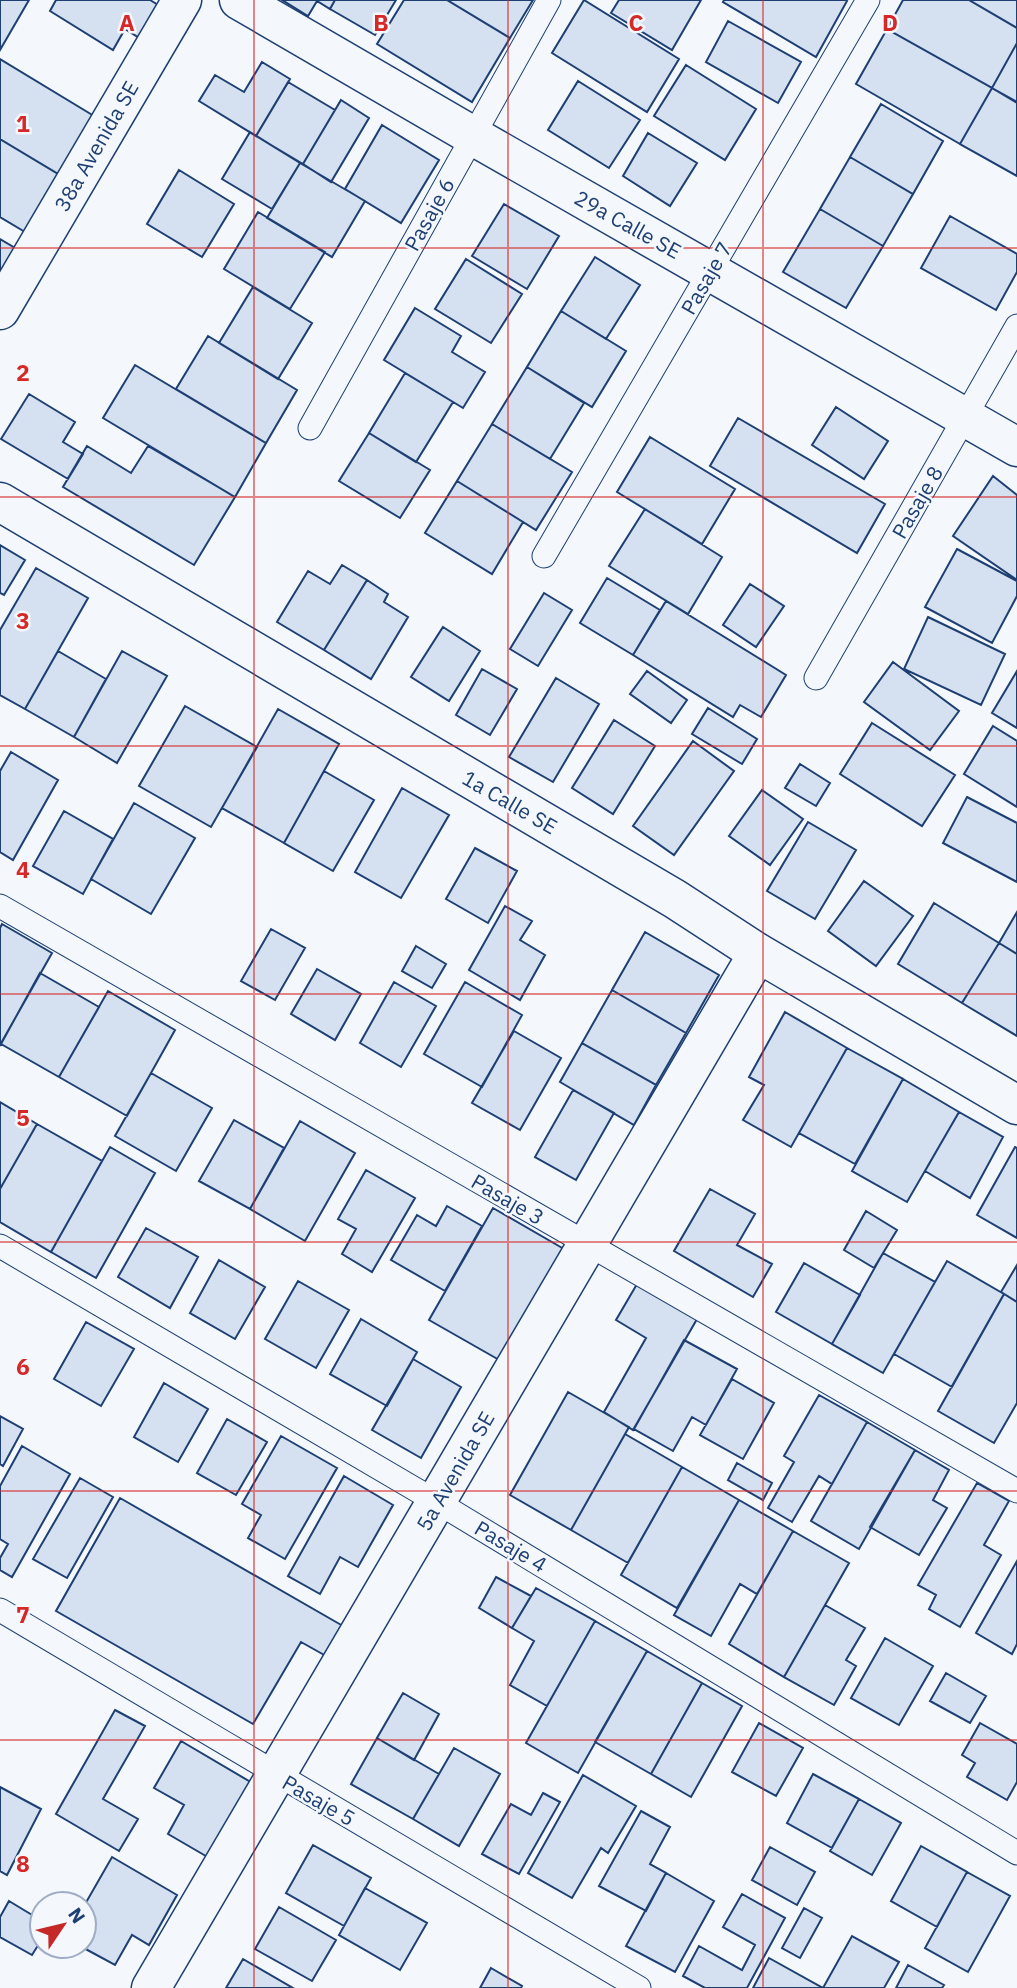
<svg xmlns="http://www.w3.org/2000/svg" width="1017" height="1988" viewBox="0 0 1017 1988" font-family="'IBM Plex Sans',sans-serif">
	<rect width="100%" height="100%" fill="#f4f7fb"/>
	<path fill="#d5e0f0" stroke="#1d3f73" stroke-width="2" d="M0,0H29L0,50Z
		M56,0H150L163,8L144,41L125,29L113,50L50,11Z
		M282,0H335L330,9L317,1L308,16Z
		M335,0H396L375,35L330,9Z
		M404,0H447L510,38L472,102L377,44Z
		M447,0H533L510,38Z
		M584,0L679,59L647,112L552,53Z
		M619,0H701L672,50L611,13Z
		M724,0H845L847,1L816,57L723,2Z
		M903,0H969L1017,28V43L992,88L887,29Z
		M969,0H1017V28Z
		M728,21L801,62L778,103L706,62Z
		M887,29L992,88L960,144L856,84Z
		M1017,43V102L992,88Z
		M0,59L94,116L60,175L0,139Z
		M262,62L290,79L256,136L199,101L215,75L244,92Z
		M686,65L756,109L725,160L654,116Z
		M578,81L640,120L609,168L548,130Z
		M288,82L335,110L303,164L256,136Z
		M992,88L1017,103V176L960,144Z
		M341,100L369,118L331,182L303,164Z
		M881,104L943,141L913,194L850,157Z
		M382,125L439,160L401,223L345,189Z
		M250,132L300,163L272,209L222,179Z
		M648,133L697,163L670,206L623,176Z
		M0,139L60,175L25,232L0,217Z
		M850,157L913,194L883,246L820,209Z
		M300,163L365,201L332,257L267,218Z
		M179,170L234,204L202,257L147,224Z
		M504,204L559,236L527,289L472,256Z
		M820,209L883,246L846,308L783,272Z
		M258,212L325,252L290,309L224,269Z
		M950,216L1017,254V272L996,310L921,268Z
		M0,239L17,249L0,277Z
		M595,257L640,285L606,339L561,311Z
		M466,259L522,294L491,343L435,309Z
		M253,287L312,323L278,379L219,343Z
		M415,308L461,336L452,352L485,372L463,408L384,360Z
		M561,311L626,351L592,407L527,367Z
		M208,336L297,390L266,443L176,389Z
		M135,365L266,443L235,497L103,418Z
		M527,367L584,403L550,459L492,424Z
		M405,373L453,402L416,462L369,433Z
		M29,394L75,422L63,442L83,454L68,479L1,439Z
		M836,407L888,441L864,479L812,445Z
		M738,418L885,504L857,553L710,466Z
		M492,424L572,472L536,530L457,481Z
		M369,433L430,470L400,518L339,481Z
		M650,437L735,489L702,544L617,492Z
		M87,446L131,473L148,446L235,497L194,565L63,487Z
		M993,476L1017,495V580L953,536Z
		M457,481L523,522L492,574L425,533Z
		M645,509L722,557L688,614L609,566Z
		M0,545L25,560L4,595L0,593Z
		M957,549L1017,581V596L992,643L925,607Z
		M342,565L367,580L324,650L277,622L308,571L330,584Z
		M36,568L88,598L25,709L0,695V630Z
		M607,578L660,610L633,655L580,623Z
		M367,580L388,594L384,602L408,617L371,679L324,650Z
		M750,584L784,606L756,647L723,625Z
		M544,593L572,610L538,666L510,649Z
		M666,601L786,675L761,717L740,705L733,717L633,655Z
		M928,617L1005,654L981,705L904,669Z
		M443,627L480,651L449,701L411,677Z
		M58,651L106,679L74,737L25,709Z
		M122,651L167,676L117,763L74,737Z
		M893,662L959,711L930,750L864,702Z
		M482,669L517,689L490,735L456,715Z
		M647,671L687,700L671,723L630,694Z
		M1017,671V728L992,713Z
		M556,678L599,704L553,782L509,757Z
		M185,706L257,747L211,827L139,786Z
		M708,708L757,739L742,764L692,734Z
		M278,709L339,744L284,843L222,808Z
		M614,720L655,746L613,814L572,788Z
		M872,723L955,775L922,826L840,774Z
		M993,726L1017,741V807L964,774Z
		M693,741L734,771L674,855L633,826Z
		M11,752L58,780L13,860L0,852V771Z
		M800,764L830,783L816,806L785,788Z
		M324,771L374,800L333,871L284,843Z
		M402,788L449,815L401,898L355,872Z
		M762,790L803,819L770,865L729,836Z
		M967,797L1017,823V882L943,843Z
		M134,803L195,838L151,914L91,879Z
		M64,811L113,839L83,894L33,866Z
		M808,822L856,850L815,919L767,891Z
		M475,848L517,871L488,923L446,899Z
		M864,881L913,916L876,966L828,931Z
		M934,903L999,943L962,1003L898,964Z
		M505,906L532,921L520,940L545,955L520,1000L469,970Z
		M1017,912V954L999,943Z
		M2,924L52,953L0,1045V928Z
		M271,929L305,948L275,1000L241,981Z
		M645,932L719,975L686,1033L612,990Z
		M999,943L1017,954V1036L962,1003Z
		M416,946L446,964L432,988L402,971Z
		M317,969L361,994L335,1040L291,1014Z
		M40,973L99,1007L59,1077L1,1044Z
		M394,982L436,1006L401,1067L360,1043Z
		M465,982L522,1015L482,1087L424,1054Z
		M612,990L686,1033L656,1085L582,1043Z
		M108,991L175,1030L127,1116L59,1077Z
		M785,1012L847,1048L791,1147L743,1120L764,1085L749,1077Z
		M514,1031L561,1058L520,1130L472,1103Z
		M582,1043L656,1085L634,1125L560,1082Z
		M847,1048L903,1079L855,1164L799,1133Z
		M151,1073L212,1108L176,1171L115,1136Z
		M903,1079L959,1112L907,1202L852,1171Z
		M573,1090L614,1113L576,1180L535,1157Z
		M0,1102L37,1124L0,1189Z
		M959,1112L1003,1137L970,1198L925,1171Z
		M234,1120L284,1148L250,1209L199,1181Z
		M300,1121L355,1153L305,1241L250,1209Z
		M37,1124L102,1161L51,1252L0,1222V1189Z
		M110,1147L155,1173L96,1278L51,1252Z
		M1015,1147L1017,1148V1238L977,1215Z
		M366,1170L415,1198L372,1272L342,1254L356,1229L338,1219Z
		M710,1189L755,1214L737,1245L772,1264L753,1297L674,1251Z
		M447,1206L482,1226L445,1291L391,1260L417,1215L436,1226Z
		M493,1208L564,1249L501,1361L429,1320Z
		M866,1211L897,1230L874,1268L844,1250Z
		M146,1228L198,1257L170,1308L118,1277Z
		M883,1253L935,1282L883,1373L832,1344Z
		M219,1260L265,1287L235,1339L190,1313Z
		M947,1261L1004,1294L952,1387L894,1354Z
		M804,1263L860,1295L832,1344L776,1312Z
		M1017,1265V1302L1001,1292Z
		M298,1281L349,1310L316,1368L265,1339Z
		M637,1284L697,1319L633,1430L604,1412L646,1338L616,1320Z
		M1004,1294L1017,1302V1403L994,1443L938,1411Z
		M361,1319L417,1352L387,1406L330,1374Z
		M86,1322L134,1349L101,1406L54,1379Z
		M684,1340L737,1369L706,1425L692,1417L673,1451L634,1429Z
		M413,1359L461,1387L421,1458L372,1430Z
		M732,1379L774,1403L743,1459L700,1435Z
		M164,1383L208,1409L178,1462L134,1437Z
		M568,1392L629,1427L571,1530L510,1495Z
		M819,1395L867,1422L832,1484L819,1476L792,1522L768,1508L794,1462L784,1456Z
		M0,1416L23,1429L3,1466L0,1464Z
		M227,1419L267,1442L236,1495L197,1473Z
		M867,1422L915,1450L859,1549L811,1521Z
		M625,1434L682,1467L628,1563L571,1530Z
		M281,1436L337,1468L285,1559L248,1538L261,1515L242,1504Z
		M22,1446L70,1474L12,1577L0,1570V1558L8,1544L0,1539V1486Z
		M915,1450L949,1470L933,1500L947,1508L919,1555L870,1527Z
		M737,1463L772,1483L763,1500L728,1480Z
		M682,1467L739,1500L677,1608L621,1575Z
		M344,1476L393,1505L358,1567L340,1557L320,1594L288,1576Z
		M80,1478L113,1497L67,1578L33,1559Z
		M977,1483L1009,1501L984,1545L1001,1555L960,1627L929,1609L936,1595L918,1585Z
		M120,1498L343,1626L326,1656L301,1642L253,1724L56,1611Z
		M739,1500L793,1531L757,1594L740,1584L711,1636L674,1615Z
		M793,1531L849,1563L784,1677L729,1644Z
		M1017,1561V1644L1012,1654L976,1633Z
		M496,1577L531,1596L512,1628L479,1608Z
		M536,1588L595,1621L547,1706L510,1685L534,1641L512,1628Z
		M825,1605L865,1628L846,1660L856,1666L834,1705L784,1677Z
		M595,1621L647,1651L578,1773L526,1743Z
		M885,1638L933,1666L899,1725L851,1698Z
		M647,1651L702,1683L651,1774L595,1742Z
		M946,1673L986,1696L970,1723L930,1701Z
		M702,1683L742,1706L691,1797L651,1774Z
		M403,1693L439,1714L414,1760L377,1738Z
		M115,1710L145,1726L103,1799L138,1819L119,1851L56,1814Z
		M759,1723L803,1748L776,1796L732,1772Z
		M980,1723L1017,1744V1782L1007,1800L967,1777L975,1763L962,1755Z
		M377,1738L439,1774L413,1819L351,1784Z
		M181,1741L254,1784L211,1859L168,1834L184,1805L154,1788Z
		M454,1748L500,1774L459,1846L413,1819Z
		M813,1774L859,1799L832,1848L787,1823Z
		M583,1775L636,1806L608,1853L601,1848L572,1898L528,1873Z
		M0,1787L41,1809L7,1875L0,1871Z
		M543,1793L560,1802L519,1874L482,1854L511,1804L531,1815Z
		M859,1799L901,1823L872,1875L830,1851Z
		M641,1811L670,1827L650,1864L666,1873L646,1911L599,1886Z
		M313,1845L371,1878L344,1926L286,1893Z
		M921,1846L967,1872L937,1927L891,1901Z
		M770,1847L815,1872L797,1905L752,1880Z
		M112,1857L177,1895L149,1945L132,1935L115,1965L80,1946H84V1906Z
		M967,1872L1010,1896L968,1972L925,1948Z
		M666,1873L714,1901L675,1972L626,1946Z
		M365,1888L427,1923L400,1970L339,1935Z
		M742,1894L785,1918L747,1988H705L683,1976L699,1946L742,1970L755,1945L723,1927Z
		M9,1901L42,1921V1939L32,1955L0,1937V1917Z
		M279,1907L336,1940L312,1981L255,1949Z
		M804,1908L822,1918L800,1958L782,1948Z
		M852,1936L899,1962L884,1988H823Z
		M769,1958L823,1988H753Z
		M243,1959L293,1988H226Z
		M908,1965L944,1985L942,1988H896Z
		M491,1968L522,1986L521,1988H480Z"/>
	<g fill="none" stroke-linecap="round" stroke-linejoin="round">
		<g stroke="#1d3f73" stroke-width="25">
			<path id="lane" d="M310,428L549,0
				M544,556L868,0
				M816,678L1017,326
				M0,906L1017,1491
				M0,1246L437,1502L1017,1853
				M0,1610L639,1988"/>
		</g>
		<g stroke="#1d3f73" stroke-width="41">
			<path id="street" d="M239,0L473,136L1017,447
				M0,310L182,0
				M0,502L675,899L758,953L1017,1105
				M151,1988L758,953"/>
		</g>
		<use href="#lane" stroke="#f4f7fb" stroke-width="23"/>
		<use href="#street" stroke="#f4f7fb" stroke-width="38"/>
	</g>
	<path fill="none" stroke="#d62828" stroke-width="2" stroke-opacity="0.55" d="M254,0V1988M508,0V1988M763,0V1988M0,248H1017M0,497H1017M0,746H1017M0,994H1017M0,1242H1017M0,1491H1017M0,1740H1017"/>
	<g text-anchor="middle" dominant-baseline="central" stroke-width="5" stroke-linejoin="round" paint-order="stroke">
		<g font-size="21" fill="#1d3f73" stroke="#f4f7fb">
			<text transform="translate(96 146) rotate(-60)">38a Avenida SE</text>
			<text transform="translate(429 214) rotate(-61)">Pasaje 6</text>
			<text transform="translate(628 224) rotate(29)">29a Calle SE</text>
			<text transform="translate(706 278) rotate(-60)">Pasaje 7</text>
			<text transform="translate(917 502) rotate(-60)">Pasaje 8</text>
			<text transform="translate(510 802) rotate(30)">1a Calle SE</text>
			<text transform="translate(508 1199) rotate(30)">Pasaje 3</text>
			<text transform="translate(455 1471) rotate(-60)">5a Avenida SE</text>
			<text transform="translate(511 1546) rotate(31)">Pasaje 4</text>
			<text transform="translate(319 1800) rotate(30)">Pasaje 5</text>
		</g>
	</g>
	<g font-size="23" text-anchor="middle" font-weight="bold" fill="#d62828" stroke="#f4f7fb" stroke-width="5" stroke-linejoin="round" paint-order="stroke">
		<text x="127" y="31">A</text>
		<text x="381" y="31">B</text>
		<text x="636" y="31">C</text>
		<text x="890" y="31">D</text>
		<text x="23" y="132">1</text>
		<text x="23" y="381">2</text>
		<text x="23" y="629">3</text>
		<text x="23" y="878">4</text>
		<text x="23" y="1126">5</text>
		<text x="23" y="1375">6</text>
		<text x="23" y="1623">7</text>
		<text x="23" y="1872">8</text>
	</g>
	<g transform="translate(63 1925) rotate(55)"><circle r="33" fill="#f4f7fb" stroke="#9eadc5" stroke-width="2"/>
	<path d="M0-5L12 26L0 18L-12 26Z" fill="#c62828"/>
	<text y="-10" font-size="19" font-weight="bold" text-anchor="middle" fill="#1d3f73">N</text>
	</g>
</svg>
